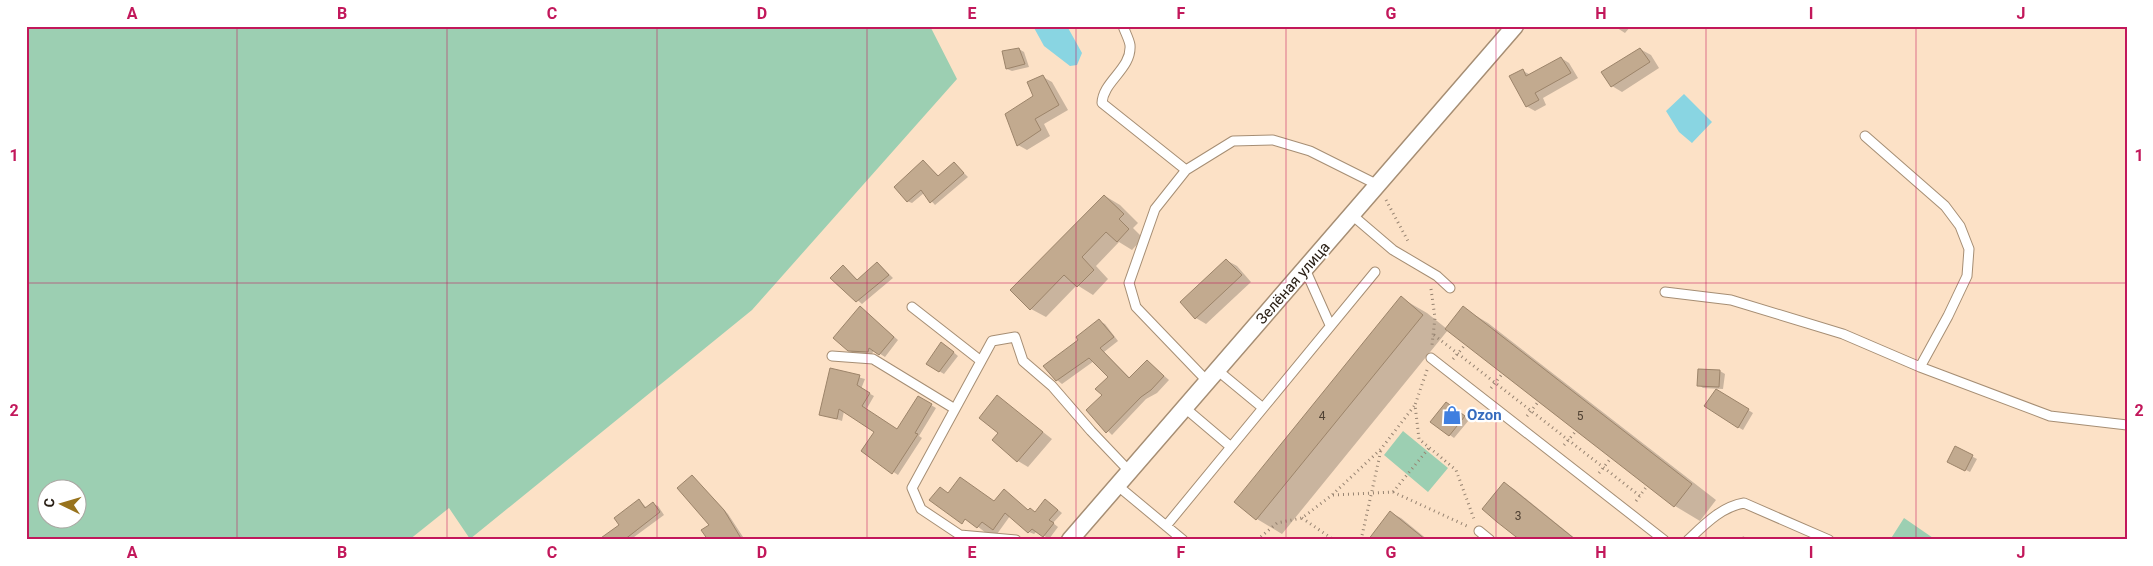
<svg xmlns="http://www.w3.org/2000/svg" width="2153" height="566" viewBox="0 0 2153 566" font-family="Roboto,sans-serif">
	<rect width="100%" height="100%" fill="#fce1c6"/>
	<path fill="#9ccfb2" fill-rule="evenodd" d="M26,26H930L957,79L752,310L470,539L449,508L409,540H26ZM48,488H78V518H48Z
		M1403,431L1448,468L1428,492L1384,455Z
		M1904,518L1936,540H1890Z"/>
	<path fill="#89d5e2" d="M1033,26H1067L1082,53L1077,65L1070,66L1044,46Z
		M1684,94L1712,122L1692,143L1679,132L1666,111Z"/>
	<path fill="#0003" d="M1614,26H1631L1625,33Z
		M1019,49L1024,52L1029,67L1012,71L1007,69Z
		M1640,49L1651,55L1659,68L1622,92L1612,86Z
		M1561,58L1569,63L1578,78L1543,98L1546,105L1535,111L1526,106L1523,71L1531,75Z
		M1043,77L1052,82L1068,110L1044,124L1050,136L1027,150L1018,145Z
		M923,162L939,176L954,163L968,177L935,205L924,193L912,203L907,201Z
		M1105,196L1120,205L1138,223L1133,228L1143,238L1132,250L1119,242L1096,266L1108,279L1093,295L1077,285L1046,317L1031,309Z
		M1226,260L1237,266L1251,282L1206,324L1196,318Z
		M878,263L893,278L862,304L832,278L843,267L858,280Z
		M1401,298L1427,313L1447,329L1463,308L1488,323L1716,500L1700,521L1675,506L1448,330L1282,534L1257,519L1236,502Z
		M860,307L898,340L885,357L874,350L872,354L854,353L848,350Z
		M1099,321L1105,324L1118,341L1104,352L1130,378L1147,361L1169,380L1157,393L1146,399L1112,435L1087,410L1104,395L1109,377L1094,361L1062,384L1057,380L1079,341Z
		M946,346L958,356L944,374L927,364Z
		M831,370L865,379L861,389L874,396L866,410L897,431L919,398L936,408L919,436L922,438L898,475L863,451L876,432L844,411L842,421L821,414Z
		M1720,371L1725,374L1723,389L1703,388L1699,385Z
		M1716,390L1753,413L1743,430L1738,427Z
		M998,397L1052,439L1028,467L1018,461L1000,433Z
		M1447,403L1469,420L1454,438L1432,422Z
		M1956,448L1977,459L1970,472L1954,464Z
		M692,476L728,514L745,540H711V525Z
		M1504,483L1514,489L1577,540H1522Z
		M639,500L647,508L653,504L658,506L664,515L630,540H600L621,525Z
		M944,500L995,503L1036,513L1050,503L1062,513L1053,523L1058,527L1049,539L1037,531L1034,534L1029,532L1010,516L997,534L986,533Z
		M1391,513L1401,518L1428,540H1372Z
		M1743,536L1749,540H1741Z"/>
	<path fill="#c2aa8f" stroke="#9c846a" d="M1019,48L1025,64L1006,69L1002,51Z
		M1640,48L1650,62L1611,87L1601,72Z
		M1561,57L1571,73L1535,93L1539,100L1526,107L1509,76L1523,69L1526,76Z
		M1043,75L1059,105L1035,119L1041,130L1017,146L1005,114L1033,96L1027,82Z
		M923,160L938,176L954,162L964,173L930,203L921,190L907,202L894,187Z
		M1104,195L1124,214L1119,219L1129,229L1117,242L1106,232L1082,257L1094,270L1077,287L1064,275L1030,310L1010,290Z
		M1226,259L1242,275L1195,319L1180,302Z
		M877,262L889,275L856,302L830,278L843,265L857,280Z
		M1401,296L1423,315L1256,520L1234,502Z
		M860,306L894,337L879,355L869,348L868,352L848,351L833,338Z
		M1463,306L1692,484L1674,507L1445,329Z
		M1099,319L1114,337L1100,348L1129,378L1147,360L1164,376L1151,390L1141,397L1106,433L1086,410L1102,395L1095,389L1108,377L1089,358L1056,381L1043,366L1078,340L1076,337Z
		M941,342L954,352L939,372L926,364Z
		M830,368L860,375L857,385L870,393L862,406L897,429L918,396L932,404L915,433L918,434L892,474L861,451L874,432L839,409L837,419L819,415Z
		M1698,369L1720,370L1719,387L1697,386Z
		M1716,389L1749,409L1738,428L1704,406Z
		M997,395L1043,432L1017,462L992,440L998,433L979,418Z
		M1446,402L1465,416L1449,436L1430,422Z
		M1955,446L1973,455L1965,471L1947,462Z
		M692,475L724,510L742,540H708L701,530L709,525L677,488Z
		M960,477L994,501L1004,489L1028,510L1030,508L1035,512L1045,499L1058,510L1049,520L1054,523L1043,537L1032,529L1028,533L1005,513L993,530L982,522L977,528L965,519L962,524L929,500L940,487L948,493Z
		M1504,482L1576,540H1520L1497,522L1482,509Z
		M639,499L645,508L653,502L660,512L624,540H598L619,525L614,518Z
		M1390,511L1426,540H1368Z"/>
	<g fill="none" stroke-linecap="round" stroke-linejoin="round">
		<g stroke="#a68e74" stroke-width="11">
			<path id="lane" d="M1123,26C1125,32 1129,39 1130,45C1132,69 1103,81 1102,103L1186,170
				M1865,136L1945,206L1960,226L1969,249L1967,276L1948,316L1920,367
				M1352,215L1393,250L1437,276L1450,288
				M1305,269L1330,325
				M1665,292L1731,300L1843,334L1920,367L2050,416L2127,425
				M912,307L981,361
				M832,356L873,359L955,409
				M1431,358L1664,540
				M1217,370L1263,408
				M1208,382L1136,307L1129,283L1155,209L1186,170L1233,141L1273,140L1310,151L1378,185
				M1185,408L1231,447
				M1118,486L1183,540
				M1166,526L1375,272
				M1479,531L1490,540
				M1016,540L960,535L921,509L912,488L992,341L1015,337L1023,361L1052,386L1091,431L1130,472
				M1688,540C1705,524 1721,507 1744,503L1829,540"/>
		</g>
		<g stroke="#a68e74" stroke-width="19">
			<path id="street" d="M1070,540L1515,26"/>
		</g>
		<path stroke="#968371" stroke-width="3" stroke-dasharray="1 4" stroke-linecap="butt" d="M1386,200L1409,243
			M1431,289L1435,318L1432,345
			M1434,335L1640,496
			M1453,359L1465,345
			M1427,370L1415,405L1419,439L1456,470L1474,519
			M1491,388L1502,374
			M1527,416L1538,402
			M1564,445L1576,431
			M1599,473L1611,458
			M1393,492L1429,448
			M1333,495L1393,492L1467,526
			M1636,501L1647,486
			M1302,518L1334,540
			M1257,540L1277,523L1302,518L1332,495L1381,449L1415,405
			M1361,540L1381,450"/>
		<use href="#lane" stroke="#fff" stroke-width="9"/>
		<use href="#street" stroke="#fff" stroke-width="16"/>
	</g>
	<path fill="none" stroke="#c2185b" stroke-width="1" stroke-opacity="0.55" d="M237,26V540M447,26V540M657,26V540M867,26V540M1076,26V540M1286,26V540M1496,26V540M1706,26V540M1916,26V540M26,283H2127"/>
	<defs>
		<g id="shop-bare" transform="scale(1.5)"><path d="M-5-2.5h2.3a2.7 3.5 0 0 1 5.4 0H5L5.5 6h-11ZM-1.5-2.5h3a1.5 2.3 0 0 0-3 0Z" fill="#3f7fe0" stroke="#fff" stroke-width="2.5" paint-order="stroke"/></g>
	</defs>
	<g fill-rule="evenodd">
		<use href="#shop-bare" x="1452" y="415"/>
	</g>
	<g text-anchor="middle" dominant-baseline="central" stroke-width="4.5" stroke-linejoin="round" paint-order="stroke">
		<g font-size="12" fill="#504234">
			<text x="1322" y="416">4</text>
			<text x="1580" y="416">5</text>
			<text x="1518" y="516">3</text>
		</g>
		<g font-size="15" fill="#2a2016" stroke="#fff">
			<text transform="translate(1293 283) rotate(-49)">Зелёная улица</text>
		</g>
		<g font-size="15" font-weight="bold" fill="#366cbe" stroke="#fff" text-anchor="start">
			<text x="1467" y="415">Ozon</text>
		</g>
	</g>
	<rect width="2153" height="566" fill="none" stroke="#ffffff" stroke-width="55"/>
	<g transform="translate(62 504) rotate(275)"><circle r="24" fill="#ffffff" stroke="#aaa6a2"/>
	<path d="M0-4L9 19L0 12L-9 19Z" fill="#98731d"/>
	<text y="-8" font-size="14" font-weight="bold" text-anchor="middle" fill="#2a2016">С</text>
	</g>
	<rect x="28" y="28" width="2098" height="510" fill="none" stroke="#c2185b" stroke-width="2"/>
	<g font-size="16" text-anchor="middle" font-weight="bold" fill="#c2185b">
		<text x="132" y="19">A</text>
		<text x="342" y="19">B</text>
		<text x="552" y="19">C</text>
		<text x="762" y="19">D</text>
		<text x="972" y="19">E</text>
		<text x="1181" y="19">F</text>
		<text x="1391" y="19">G</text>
		<text x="1601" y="19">H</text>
		<text x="1811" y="19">I</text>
		<text x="2021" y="19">J</text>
		<text x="14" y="161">1</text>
		<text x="2139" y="161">1</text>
		<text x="14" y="416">2</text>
		<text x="2139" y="416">2</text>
		<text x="132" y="558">A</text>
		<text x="342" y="558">B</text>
		<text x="552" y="558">C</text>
		<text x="762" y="558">D</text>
		<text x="972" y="558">E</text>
		<text x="1181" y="558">F</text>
		<text x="1391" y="558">G</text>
		<text x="1601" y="558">H</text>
		<text x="1811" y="558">I</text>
		<text x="2021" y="558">J</text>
	</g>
</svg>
